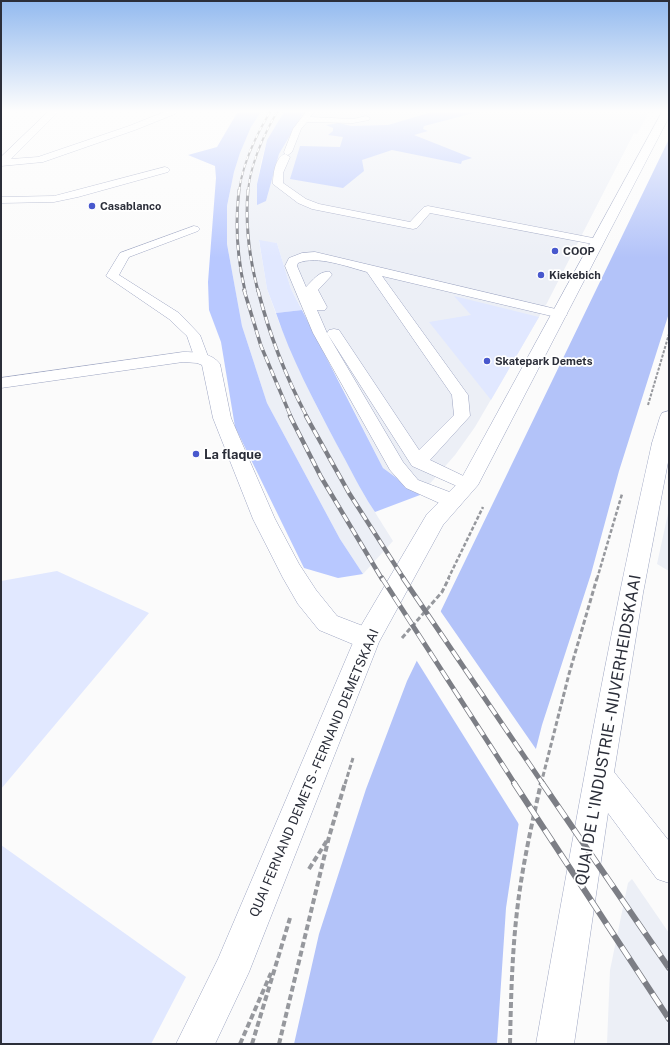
<svg xmlns="http://www.w3.org/2000/svg" width="670" height="1045" viewBox="0 0 670 1045" font-family="'Public Sans',sans-serif">
	<rect width="100%" height="100%" fill="#fbfbfb"/>
	<path fill="#eceff6" d="M261,112H284L267,140L261,162L257,184L266,201L279,154L304,112H649L637,134L634,133L547,303L475,427L455,455L420,495L383,468L320,342L291,289L277,243L259,241L267,289L280,325L300,371L320,413L366,498L393,541L363,574L340,539L267,403L242,326L227,244V206L234,172L240,153L251,127Z
		M669,509V571L657,564Z
		M632,879L669,933V1044H607L610,970L628,883Z"/>
	<path fill="#e1e8ff" d="M259,240L277,243L291,289L302,310L276,313L267,289Z
		M454,296L539,317L491,400L429,322L471,315Z
		M57,571L149,613L1,789V581Z
		M1,845L186,977L151,1044H1Z"/>
	<path fill="#b8c8ff" d="M242,112H261L251,127L240,153L234,172L227,206V244L242,326L267,403L340,539L363,574L338,578L304,568L235,427L221,342L209,310L208,282L216,178L215,166L188,155L217,147L237,113Z
		M284,112H304L279,154L266,201L257,205V184L267,140Z
		M432,112H478L424,126L423,129L428,131L414,135L472,158L462,161L461,164L392,150L362,160L364,171L343,188L290,179L300,146L340,147L343,137L328,135L333,131V128L326,125L339,123L351,126L388,125Z
		M302,310L383,468L420,495L375,512C360,490 349,466 336,443C314,401 291,358 276,313Z"/>
	<path fill="#b3c3f9" d="M669,139V313L619,471L591,574L542,725L521,808L506,908L497,1044H294L319,934L366,789L407,681Z"/>
	<path fill="#fbfbfb" d="M439,609L538,752L523,808L520,826L415,658Z"/>
	<g fill="none" stroke-linecap="round" stroke-linejoin="round">
		<g stroke="#9da5c2" stroke-width="1">
			<path id="lane" d="M306,112H314L310,117L353,119L366,116L370,118L369,120L353,123L307,122L301,129L292,152L288,155L285,154L284,152L293,129Z
				M285,154L290,157L283,173V183L306,199L319,204L410,222L424,207L428,206L598,239L602,240L604,242L602,244L598,245L430,213L417,228L413,229L312,209L298,203L273,184C273,175 275,157 285,154Z
				M165,167L168,168L170,170L168,172L78,197L54,202L1,203V197L54,196Z
				M194,226L198,227L200,229L198,231L129,257L119,275L179,313L200,335L209,359L207,362L202,363L197,362L195,359L187,336L169,319L106,276L120,253Z
				M315,252L560,310L565,311L567,314L565,317L560,318L382,276L468,395L470,416L430,460L474,481L477,485L474,489L468,491L412,466L327,333L329,330L334,329L339,330L419,450L454,415L452,395L367,272C348,267 317,255 298,263L297,266L306,287C313,280 320,270 330,272L332,275L318,290L327,307L325,310H317L327,333L403,462L418,480L460,496L462,501L460,506L453,508L446,506L406,488L390,470L313,333L285,266L289,258L302,253Z"/>
		</g>
		<g stroke="#9da5c2" stroke-width="1">
			<path id="street" d="M48,112H58L11,159L38,157L129,126L164,112H177L175,114L135,130L43,162L1,166V157Z
				M183,352C196,352 212,353 220,364L231,418L275,519L299,564L316,590L337,616L376,631L380,639L376,647L367,650L319,630L298,604L283,578L253,519L213,418L202,365L197,363L183,362L1,388V378Z
				M669,411V447L662,449L655,447L652,443L660,417L662,413Z"/>
		</g>
		<g stroke="#9da5c2" stroke-width="1">
			<path id="secondary" d="M662,112H669V117L478,485L443,525L379,642L249,972L215,1044H176L218,959L358,631L427,514L460,481Z
				M669,436V457L643,593L614,772L669,841V883L657,879L608,813L574,1044H536C572,843 607,642 652,443L655,439Z"/>
		</g>
		<path stroke="#96989d" stroke-width="2" stroke-dasharray="3 1.5" stroke-linecap="butt" d="M648,405L669,334"/>
		<path stroke="#96989d" stroke-width="2.5" stroke-dasharray="4 2" stroke-linecap="butt" d="M448,579L483,507
			M597,579L622,494"/>
		<path stroke="#96989d" stroke-width="3" stroke-dasharray="5 2.5" stroke-linecap="butt" d="M402,638L442,592L449,578
			M345,784L353,758
			M541,784L569,674L597,578"/>
		<path stroke="#96989d" stroke-width="4" stroke-dasharray="6 3" stroke-linecap="butt" d="M309,869L328,839
			M240,1044L271,973
			M252,1044L290,918
			M279,1044L329,837L345,783
			M510,1044C511,997 512,950 518,903C523,863 532,823 541,783"/>
		<use href="#lane" fill="#fff" fill-rule="evenodd"/>
		<use href="#street" fill="#fff" fill-rule="evenodd"/>
		<use href="#secondary" fill="#fff" fill-rule="evenodd"/>
		<g stroke="#7c7e85" stroke-width="2">
			<path id="rail-far5" d="M239,191C243,162 255,137 270,112
				M248,191C251,162 263,136 277,112"/>
		</g>
		<g stroke="#7c7e85" stroke-width="3">
			<path id="rail-far4" d="M239,190C235,224 237,257 245,291
				M248,190C245,225 249,257 258,291"/>
		</g>
		<g stroke="#7c7e85" stroke-width="3.5">
			<path id="rail-far3" d="M244,290L261,346L291,417
				M258,290C269,334 286,377 307,417"/>
		</g>
		<g stroke="#7c7e85" stroke-width="4.5">
			<path id="rail-far2" d="M290,416L321,477L382,579
				M306,416L349,493L404,579"/>
		</g>
		<g stroke="#7c7e85" stroke-width="5">
			<path id="rail-far1" d="M382,578L515,784
				M403,578L543,784"/>
		</g>
		<g stroke="#7c7e85" stroke-width="6">
			<path id="rail" d="M514,783L669,1019
				M542,783L669,968"/>
		</g>
		<use href="#rail-far5" stroke="#fff" stroke-width="1.5" stroke-dasharray="4" stroke-linecap="butt"/>
		<use href="#rail-far4" stroke="#fff" stroke-width="2" stroke-dasharray="5.5" stroke-linecap="butt"/>
		<use href="#rail-far3" stroke="#fff" stroke-width="2.5" stroke-dasharray="7" stroke-linecap="butt"/>
		<use href="#rail-far2" stroke="#fff" stroke-width="3" stroke-dasharray="8" stroke-linecap="butt"/>
		<use href="#rail-far1" stroke="#fff" stroke-width="3.5" stroke-dasharray="11" stroke-linecap="butt"/>
		<use href="#rail" stroke="#fff" stroke-width="4.5" stroke-dasharray="14" stroke-linecap="butt"/>
	</g>
	<linearGradient id="sky" x2="0" y2="1"><stop stop-color="#93baef"/><stop offset="0.43" stop-color="#fdfdfd"/><stop offset="1" stop-color="#fdfdfd" stop-opacity="0"/></linearGradient>
	<rect width="670" height="258" fill="url(#sky)"/>
	<g fill="#4858cd" stroke="#fff" stroke-width="1.5">
		<circle cx="92" cy="206" r="4"/>
		<circle cx="555" cy="251" r="4"/>
		<circle cx="541" cy="275" r="4"/>
		<circle cx="487" cy="361" r="4"/>
		<circle cx="196" cy="454" r="4"/>
	</g>
	<g text-anchor="middle" dominant-baseline="central" stroke-width="3.5" stroke-linejoin="round" paint-order="stroke">
		<g font-size="11" font-weight="bold" fill="#2b2e39" stroke="#fff" text-anchor="start">
			<text x="100" y="206">Casablanco</text>
			<text x="563" y="251">COOP</text>
			<text x="549" y="275">Kiekebich</text>
			<text x="495" y="361">Skatepark Demets</text>
		</g>
		<g font-size="13" font-weight="bold" fill="#2b2e39" stroke="#fff" text-anchor="start">
			<text x="204" y="454">La flaque</text>
		</g>
		<g font-size="13" fill="#2b2e39" stroke="#fff">
			<text transform="translate(314 773) rotate(-67)">QUAI FERNAND DEMETS - FERNAND DEMETSKAAI</text>
		</g>
		<g font-size="16" fill="#2b2e39" stroke="#fff">
			<text transform="translate(608 730) rotate(-80)">QUAI DE L'INDUSTRIE - NIJVERHEIDSKAAI</text>
		</g>
	</g>
	<rect width="670" height="1045" fill="none" stroke="#2b2e39" stroke-width="4"/>
</svg>
